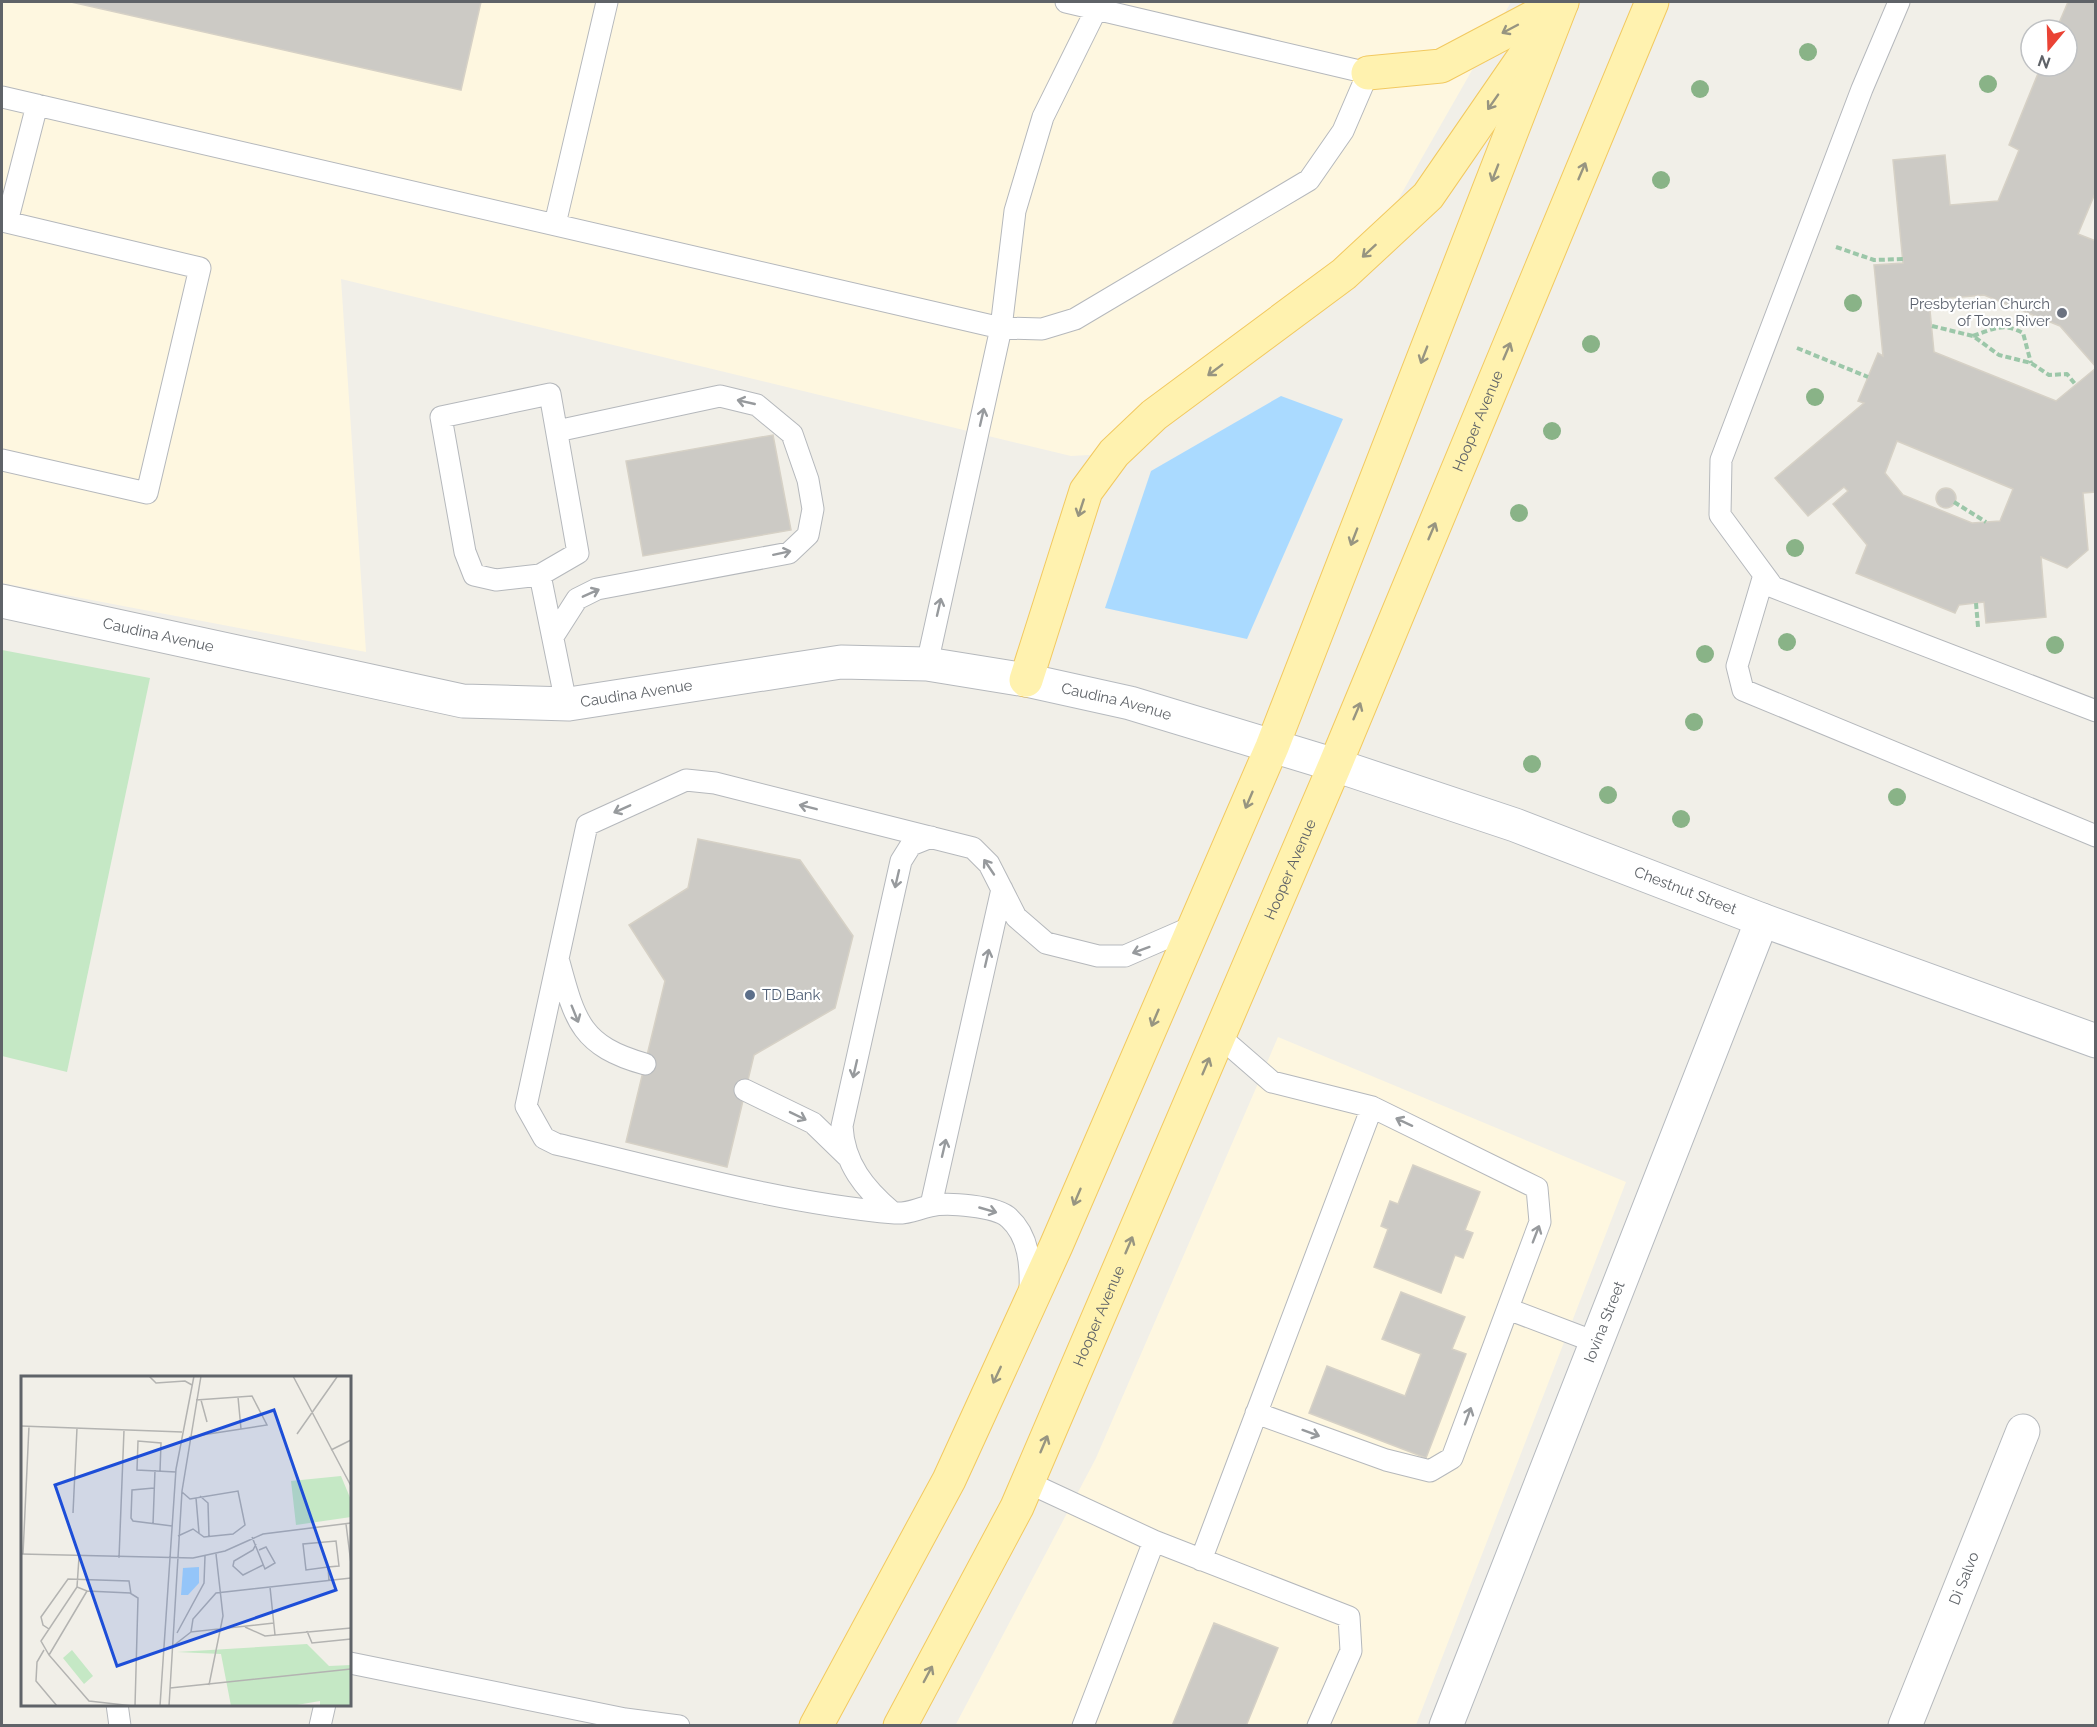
<svg xmlns="http://www.w3.org/2000/svg" width="2097" height="1727" viewBox="0 0 2097 1727" font-family="Raleway,sans-serif">
	<rect width="100%" height="100%" fill="#f1efe8"/>
	<path fill="#fef7e0" d="M2,2H1511L1371,247L1107,454L1071,456L341,279L366,652L2,583Z
		M1278,1037L1626,1182L1416,1725L955,1726L1096,1458Z"/>
	<path fill="#c5e8c5" d="M2,650L150,678L67,1072L2,1056Z"/>
	<path fill="#aadaff" d="M1281,396L1343,419L1247,639L1105,608L1151,471Z"/>
	<path fill="#cccac5" stroke="#d6d1c6" stroke-width="1.5" fill-rule="evenodd" d="M71,2H481L461,90Z
		M2068,2H2096V191L2078,234L2096,241V367L2060,326L1984,295L1929,300L1934,352L2056,401L2096,368V492L2083,493L2088,550L2067,568L2041,557L2046,617L1986,623L1984,602L1959,605L1955,613L1856,573L1867,545L1833,504L1848,491L1844,487L1808,516L1775,478L1864,403L1858,401L1878,353L1883,356L1874,265L1903,263L1893,160L1945,155L1950,205L1998,201L2019,150L2009,145L2041,66H2067V30H2056ZM1897,441L2013,489L2000,521L1972,523L1903,495L1885,473Z
		M773,435L791,530L643,556L626,461Z
		M1936 498a10 10 0 1 1 20 0a10 10 0 1 1-20 0Z
		M698,839L800,860L853,936L835,1008L754,1055L727,1167L626,1142L665,981L629,925L688,888Z
		M1413,1165L1480,1192L1465,1230L1473,1233L1463,1258L1455,1255L1441,1293L1374,1267L1388,1229L1381,1226L1390,1201L1398,1204Z
		M1401,1292L1465,1317L1452,1349L1466,1354L1426,1458L1309,1413L1327,1366L1405,1396L1421,1354L1382,1339Z
		M1214,1623L1278,1648L1246,1726H1172Z"/>
	<g fill="none" stroke-linecap="round" stroke-linejoin="round">
		<g stroke="#b5b8bc" stroke-width="23">
			<path id="lane" d="M1899,2L1862,89L1721,460L1720,515L1773,587L2096,711
				M2,97L1001,328L1042,329L1075,319L1309,180L1343,131L1368,73L1066,2
				M2,221L200,268L147,493L2,460
				M7,222L37,105
				M555,224L607,2
				M550,394L578,553L540,575L496,580L474,575L465,552L441,417Z
				M540,575L566,703
				M1764,575L1737,666L1743,690L2096,836
				M554,635L577,599L597,589L789,553L808,535L813,509L808,480L792,434L757,405L720,396L557,431
				M927,664L1001,328L1015,211L1043,117L1100,2
				M559,962C575,1021 581,1046 645,1064
				M1219,1036L1272,1082L1372,1107L1537,1188L1540,1222L1452,1458L1430,1471L1386,1460L1256,1413
				M745,1090L813,1123L847,1156
				M931,1205L1002,889
				M892,1212C865,1189 844,1164 842,1126L901,861L911,845L931,837
				M1030,1290C1031,1265 1029,1236 1009,1218C997,1206 947,1202 930,1206C916,1209 909,1214 895,1213C780,1203 668,1170 556,1144L544,1138L526,1106L587,825L686,780L715,783L973,848L989,864L1016,917L1046,943L1098,956H1125L1194,926
				M1508,1309L1595,1342
				M1027,1482L1154,1541L1349,1617L1351,1651L1318,1726
				M1201,1560L1372,1107
				M350,1663L625,1719L679,1726
				M117,1704L120,1726
				M320,1726L325,1704
				M1083,1726L1154,1541"/>
		</g>
		<g stroke="#b5b8bc" stroke-width="35">
			<g id="street">
				<path id="s1" d="M2,601L463,701L569,704L841,662L927,664L1026,680"/>
				<path id="s2" d="M1905,1726L2023,1431"/>
			</g>
		</g>
		<g stroke="#b6babf" stroke-width="35">
			<g id="secondary">
				<path id="s3" d="M1026,680L1130,703L1335,765L1515,825L1762,920L2096,1041"/>
				<path id="s4" d="M1446,1726L1762,920"/>
			</g>
		</g>
		<g stroke="#f2c960" stroke-width="35">
			<g id="primary">
				<path d="M1368,73L1441,66L1562,2"/>
				<path d="M1026,680L1086,491L1114,453L1154,415L1344,274L1428,196L1530,48"/>
				<path d="M816,1726L949,1480L1056,1246L1272,747L1562,2"/>
				<path id="s5" d="M900,1726L1017,1507L1335,765L1652,2"/>
			</g>
		</g>
		<path stroke="#9cc7a9" stroke-width="4" stroke-dasharray="6 3" stroke-linecap="butt" d="M1836,247L1874,260L1903,259
			M1932,326L1973,336L1999,355L2031,363L2049,375L2067,374L2075,384
			M1973,336C1993,329 2003,322 2023,333L2031,363
			M1797,348L1868,377
			M1954,502L1986,522
			M1976,603L1978,627"/>
		<use href="#lane" stroke="#fff" stroke-width="21"/>
		<use href="#street" stroke="#fff" stroke-width="33"/>
		<use href="#secondary" stroke="#fff" stroke-width="33"/>
		<use href="#primary" stroke="#fff2af" stroke-width="33"/>
	</g>
	<g fill="#89b387">
		<circle cx="1808" cy="52" r="9"/>
		<circle cx="1988" cy="84" r="9"/>
		<circle cx="1700" cy="89" r="9"/>
		<circle cx="1661" cy="180" r="9"/>
		<circle cx="1853" cy="303" r="9"/>
		<circle cx="1591" cy="344" r="9"/>
		<circle cx="1815" cy="397" r="9"/>
		<circle cx="1552" cy="431" r="9"/>
		<circle cx="1519" cy="513" r="9"/>
		<circle cx="1795" cy="548" r="9"/>
		<circle cx="1787" cy="642" r="9"/>
		<circle cx="2055" cy="645" r="9"/>
		<circle cx="1705" cy="654" r="9"/>
		<circle cx="1694" cy="722" r="9"/>
		<circle cx="1532" cy="764" r="9"/>
		<circle cx="1608" cy="795" r="9"/>
		<circle cx="1897" cy="797" r="9"/>
		<circle cx="1681" cy="819" r="9"/>
	</g>
	<defs><path id="oneway-shaft" d="M-6 0H5M1.5-3L5.5 0L1.5 3" fill="none" stroke-width="1.6" stroke-linecap="round" stroke-linejoin="round" transform="scale(1.5)"/></defs>
	<g stroke="#979581">
		<use href="#oneway-shaft" transform="translate(1510 29) rotate(152)"/>
		<use href="#oneway-shaft" transform="translate(1493 102) rotate(125)"/>
		<use href="#oneway-shaft" transform="translate(1582 171) rotate(-67)"/>
		<use href="#oneway-shaft" transform="translate(1495 173) rotate(111)"/>
		<use href="#oneway-shaft" transform="translate(1369 251) rotate(137)"/>
		<use href="#oneway-shaft" transform="translate(1507 351) rotate(-67)"/>
		<use href="#oneway-shaft" transform="translate(1424 355) rotate(111)"/>
		<use href="#oneway-shaft" transform="translate(1215 370) rotate(143)"/>
		<use href="#oneway-shaft" transform="translate(1081 508) rotate(108)"/>
		<use href="#oneway-shaft" transform="translate(1432 531) rotate(-67)"/>
		<use href="#oneway-shaft" transform="translate(1354 537) rotate(111)"/>
		<use href="#oneway-shaft" transform="translate(1357 711) rotate(-67)"/>
		<use href="#oneway-shaft" transform="translate(1249 800) rotate(113)"/>
		<use href="#oneway-shaft" transform="translate(1155 1018) rotate(113)"/>
		<use href="#oneway-shaft" transform="translate(1206 1066) rotate(-67)"/>
		<use href="#oneway-shaft" transform="translate(1077 1197) rotate(113)"/>
		<use href="#oneway-shaft" transform="translate(1129 1245) rotate(-67)"/>
		<use href="#oneway-shaft" transform="translate(997 1375) rotate(115)"/>
		<use href="#oneway-shaft" transform="translate(1044 1444) rotate(-67)"/>
		<use href="#oneway-shaft" transform="translate(928 1674) rotate(-62)"/>
	</g>
	<g stroke="#979a9d">
		<use href="#oneway-shaft" transform="translate(746 402) rotate(-167)"/>
		<use href="#oneway-shaft" transform="translate(982 417) rotate(-77)"/>
		<use href="#oneway-shaft" transform="translate(782 553) rotate(-12)"/>
		<use href="#oneway-shaft" transform="translate(591 593) rotate(-24)"/>
		<use href="#oneway-shaft" transform="translate(939 607) rotate(-77)"/>
		<use href="#oneway-shaft" transform="translate(808 807) rotate(-166)"/>
		<use href="#oneway-shaft" transform="translate(622 809) rotate(156)"/>
		<use href="#oneway-shaft" transform="translate(989 867) rotate(-124)"/>
		<use href="#oneway-shaft" transform="translate(897 879) rotate(103)"/>
		<use href="#oneway-shaft" transform="translate(1141 950) rotate(160)"/>
		<use href="#oneway-shaft" transform="translate(987 958) rotate(-77)"/>
		<use href="#oneway-shaft" transform="translate(575 1014) rotate(68)"/>
		<use href="#oneway-shaft" transform="translate(855 1069) rotate(103)"/>
		<use href="#oneway-shaft" transform="translate(798 1116) rotate(26)"/>
		<use href="#oneway-shaft" transform="translate(1404 1122) rotate(-155)"/>
		<use href="#oneway-shaft" transform="translate(944 1148) rotate(-77)"/>
		<use href="#oneway-shaft" transform="translate(988 1210) rotate(16)"/>
		<use href="#oneway-shaft" transform="translate(1536 1234) rotate(-69)"/>
		<use href="#oneway-shaft" transform="translate(1468 1416) rotate(-70)"/>
		<use href="#oneway-shaft" transform="translate(1311 1433) rotate(20)"/>
	</g>
	<circle fill="#6b7280" stroke="#fff" stroke-width="2" cx="2062" cy="313" r="6"/>
	<circle fill="#5c6f8a" stroke="#fff" stroke-width="2" cx="750" cy="995" r="6"/>
	<g text-anchor="middle" dominant-baseline="central" stroke-width="4.5" stroke-linejoin="round" paint-order="stroke">
		<g font-size="15" fill="#5b616d" stroke="#fff" text-anchor="end">
			<text x="2050" y="304">Presbyterian Church<tspan x="2050" dy="17">of Toms River</tspan></text>
		</g>
		<g font-size="15" fill="#5f6368" stroke="#fff">
			<text stroke="none"><textPath href="#s5" startOffset="1428">Hooper Avenue</textPath></text>
			<text stroke="none"><textPath href="#s1" startOffset="160">Caudina Avenue</textPath></text>
			<text stroke="none"><textPath href="#s1" startOffset="646">Caudina Avenue</textPath></text>
			<text stroke="none"><textPath href="#s3" startOffset="93">Caudina Avenue</textPath></text>
			<text stroke="none"><textPath href="#s5" startOffset="942">Hooper Avenue</textPath></text>
			<text stroke="none"><textPath href="#s3" startOffset="693">Chestnut Street</textPath></text>
			<text stroke="none"><textPath href="#s5" startOffset="456">Hooper Avenue</textPath></text>
			<text stroke="none"><textPath href="#s4" startOffset="434">Iovina Street</textPath></text>
			<text stroke="none"><textPath href="#s2" startOffset="159">Di Salvo</textPath></text>
		</g>
		<g font-size="15" fill="#4e5e75" stroke="#fff" text-anchor="start">
			<text x="762" y="995">TD Bank</text>
		</g>
	</g>
	<g transform="translate(21 1376)">
		<rect width="330" height="330" fill="#f1efe8"/>
		<path d="M320,100L330,124V141L275,149L270,105ZM286,268L308,290L330,289V330H299V325L270,330H210L200,278L156,276ZM51,274L72,300L63,308L42,282Z" fill="#c5e8c5"/>
		<path d="M178,191V207L167,219H160L162,192Z" fill="#aadaff"/>
		<path fill="none" stroke="#b3b3b1" stroke-width="1.5" d="M128,0L135,7L164,5L171,9M272,0L330,110M217,21L220,53M180,24L186,46M0,50L161,56M276,58L316,1M168,61L246,49L231,20L175,24M310,74L330,64M139,95L140,67L117,65L116,94L155,96M133,112L111,114L110,142L112,145L151,150M179,120L187,127L188,160M175,122L178,157M52,137L56,52M132,148L134,94M325,148L330,188M157,160L172,153L183,161L212,158L224,149L217,115L169,123L161,116M231,161L244,193L254,187L245,171L238,174M235,168L232,174L213,185L212,190L222,199L242,189M0,178L172,182L204,175L242,158L330,147M2,178L8,50M58,181L56,211L66,215L109,217L117,222L114,330M98,182L103,54M307,191L285,194L282,168L315,165L318,190L307,191L308,205M249,211L254,259M66,215L28,279L68,325L112,330M253,247L170,256L172,243L195,217L330,202M224,251L244,260L330,252M28,253L22,249L20,241L47,203L108,205L110,218M286,255L291,267L330,263M156,257L183,207L184,180M152,270L170,256M23,274L16,286L15,305L36,330M28,279L20,265L56,211M188,309L202,240L195,178M149,312L330,293M139,330L155,93L173,0M148,330L161,115L180,0"/>
		<path fill="#1d4ed8" fill-opacity="0.15" stroke="#1d4ed8" stroke-width="3" d="M253,34L315,214L96,290L34,109Z"/>
		<rect width="330" height="330" fill="none" stroke="#5f6368" stroke-width="3"/>
	</g>
	<rect width="2097" height="1727" fill="none" stroke="#5f6368" stroke-width="6"/>
	<g transform="translate(2049 48) rotate(199)"><circle r="28" fill="#ffffff" stroke="#bfc1c3" stroke-width="1.5"/>
	<path d="M0-4.5L10 22L0 15L-10 22Z" fill="#ea4335"/>
	<text y="-9" font-size="16" font-weight="bold" text-anchor="middle" fill="#5f6368">N</text>
	</g>
</svg>
